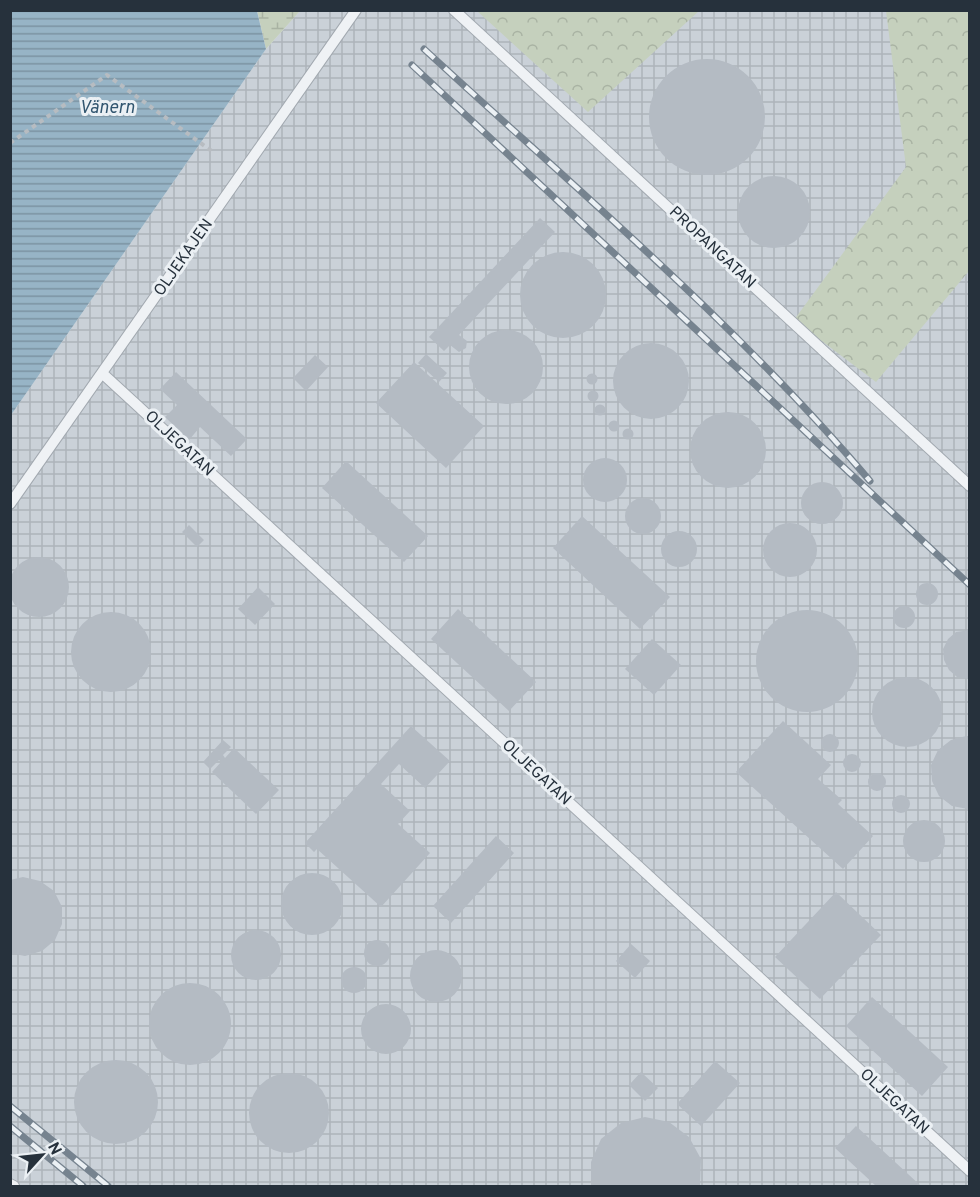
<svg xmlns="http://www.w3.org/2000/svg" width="980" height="1197" viewBox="0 0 980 1197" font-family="Overpass,sans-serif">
	<defs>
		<pattern id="industrial-grid" width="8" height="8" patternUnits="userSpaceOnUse" patternTransform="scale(1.5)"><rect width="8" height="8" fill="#cad1d8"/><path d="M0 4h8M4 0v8" fill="none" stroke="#adb4ba"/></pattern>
		<pattern id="forest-crowns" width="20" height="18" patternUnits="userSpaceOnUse" patternTransform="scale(1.5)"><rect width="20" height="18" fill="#c5d0bd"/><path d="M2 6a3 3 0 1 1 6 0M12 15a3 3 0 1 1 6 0" fill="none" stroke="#a9b3a3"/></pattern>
		<pattern id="wetland-marsh" width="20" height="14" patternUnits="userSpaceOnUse" patternTransform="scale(1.5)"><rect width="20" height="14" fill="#c5d0bd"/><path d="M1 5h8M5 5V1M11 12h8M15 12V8" fill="none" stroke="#a9b3a3"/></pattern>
		<pattern id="water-rules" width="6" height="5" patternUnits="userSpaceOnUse" patternTransform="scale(1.5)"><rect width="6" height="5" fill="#97b4c6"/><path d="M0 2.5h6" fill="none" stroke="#7b93a2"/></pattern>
	</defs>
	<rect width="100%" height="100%" fill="#dce1e6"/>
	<path fill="url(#industrial-grid)" d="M300,11H969V1186H11V415L266,49Z"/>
	<path fill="url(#forest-crowns)" d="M477,11H699L588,112Z
		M886,11H969V271L876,382L794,320L906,167Z"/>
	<path fill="url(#wetland-marsh)" d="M257,10H300V11L266,49Z"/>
	<path fill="url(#water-rules)" d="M11,10L257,11L266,49L11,415Z"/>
	<path fill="#b4bbc3" d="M649 117a58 58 0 1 1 116 0a58 58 0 1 1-116 0Z
		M738 212a36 36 0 1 1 72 0a36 36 0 1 1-72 0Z
		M540,218L555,232L459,335L467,341L466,348L459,352L450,345L444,351L429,337Z
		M520 295a43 43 0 1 1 86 0a43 43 0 1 1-86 0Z
		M469 367a37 37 0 1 1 74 0a37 37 0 1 1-74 0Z
		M613 381a38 38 0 1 1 76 0a38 38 0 1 1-76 0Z
		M426,354L447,373L439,382L418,363Z
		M315,355L328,367L306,391L293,378Z
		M414,362L484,426L446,468L376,403Z
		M176,372L247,439L231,456L200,427L189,440L165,417L177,405L160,389Z
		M586.5 379a5.5 5.5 0 1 1 11 0a5.5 5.5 0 1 1-11 0Z
		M587.5 396a5.5 5.5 0 1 1 11 0a5.5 5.5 0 1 1-11 0Z
		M594.5 410a5.5 5.5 0 1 1 11 0a5.5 5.5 0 1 1-11 0Z
		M690 450a38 38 0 1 1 76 0a38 38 0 1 1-76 0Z
		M608.5 426a5.5 5.5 0 1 1 11 0a5.5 5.5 0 1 1-11 0Z
		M622.5 434a5.5 5.5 0 1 1 11 0a5.5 5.5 0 1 1-11 0Z
		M583 480a22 22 0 1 1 44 0a22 22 0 1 1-44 0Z
		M346,461L428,536L404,562L322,488Z
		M801 503a21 21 0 1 1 42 0a21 21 0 1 1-42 0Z
		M625 516a18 18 0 1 1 36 0a18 18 0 1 1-36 0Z
		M582,516L670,597L640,629L553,548Z
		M763 550a27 27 0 1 1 54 0a27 27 0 1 1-54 0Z
		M189,525L204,540L197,547L182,532Z
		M661 549a18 18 0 1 1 36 0a18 18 0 1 1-36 0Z
		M9 587a30 30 0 1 1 60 0a30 30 0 1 1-60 0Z
		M916 594a11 11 0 1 1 22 0a11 11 0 1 1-22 0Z
		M258,587L275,604L255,625L238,609Z
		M893 617a11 11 0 1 1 22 0a11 11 0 1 1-22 0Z
		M458,609L536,682L509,711L431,639Z
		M756 661a51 51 0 1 1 102 0a51 51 0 1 1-102 0Z
		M71 652a40 40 0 1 1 80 0a40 40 0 1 1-80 0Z
		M970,630V679H968L957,677L949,670L944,660L943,649L948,639L956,632Z
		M652,639L681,665L654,695L625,669Z
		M872 712a35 35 0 1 1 70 0a35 35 0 1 1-70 0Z
		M783,721L831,765L818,779L842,800L838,804L873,836L843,869L736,772Z
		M411,726L450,761L425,788L399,764L381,784L410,811L398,824L430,853L381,907L317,849L314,852L305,843Z
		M821 743a9 9 0 1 1 18 0a9 9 0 1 1-18 0Z
		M966,736H970L968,809L952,806L939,796L932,781L931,765L938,750L951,740Z
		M223,740L231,747L223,755L225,758L234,748L279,790L256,814L212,772L221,762L219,760L210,769L203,762Z
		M843 763a9 9 0 1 1 18 0a9 9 0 1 1-18 0Z
		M868 782a9 9 0 1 1 18 0a9 9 0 1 1-18 0Z
		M892 804a9 9 0 1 1 18 0a9 9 0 1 1-18 0Z
		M903 841a21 21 0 1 1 42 0a21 21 0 1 1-42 0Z
		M496,836L514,853L451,923L433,906Z
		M281 904a31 31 0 1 1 62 0a31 31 0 1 1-62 0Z
		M23,877L40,881L54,891L62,907V924L55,940L42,951L25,956L10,953V880Z
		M836,892L881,935L820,999L775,957Z
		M231 955a25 25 0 1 1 50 0a25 25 0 1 1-50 0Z
		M364 953a13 13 0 1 1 26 0a13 13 0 1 1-26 0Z
		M631,944L650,961L635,978L616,961Z
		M410 976a26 26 0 1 1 52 0a26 26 0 1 1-52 0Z
		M341 980a13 13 0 1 1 26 0a13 13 0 1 1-26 0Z
		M149 1024a41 41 0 1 1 82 0a41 41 0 1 1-82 0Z
		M872,997L948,1067L922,1096L846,1026Z
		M361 1029a25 25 0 1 1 50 0a25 25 0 1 1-50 0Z
		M74 1102a42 42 0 1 1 84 0a42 42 0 1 1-84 0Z
		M715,1061L740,1083L701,1126L677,1104Z
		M641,1072L658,1088L645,1101L629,1085Z
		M249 1113a40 40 0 1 1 80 0a40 40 0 1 1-80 0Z
		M645,1117L669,1122L689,1137L701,1159L700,1186H591V1162L601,1139L621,1123Z
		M856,1126L921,1186H876L835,1148Z"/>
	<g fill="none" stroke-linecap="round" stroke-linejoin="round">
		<g stroke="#a2a9b0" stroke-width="12">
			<path id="service" d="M454,10L970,486
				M103,374L970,1171
				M10,504L356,10
				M10,1184L14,1186"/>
		</g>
		<path stroke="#b7bcc1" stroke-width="4" stroke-dasharray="4.5 4.5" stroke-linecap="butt" d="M10,143L107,75L213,152"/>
		<use href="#service" stroke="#eff2f5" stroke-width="10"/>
		<g stroke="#76838f" stroke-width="7">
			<path id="rail" d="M424,49C576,189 736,323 870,481
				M412,65L970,585
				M10,1106L108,1186
				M10,1126L83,1186"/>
		</g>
		<use href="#rail" stroke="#ebf0f4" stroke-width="4.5" stroke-dasharray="14" stroke-linecap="butt"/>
	</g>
	<g text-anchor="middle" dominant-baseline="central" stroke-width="6" stroke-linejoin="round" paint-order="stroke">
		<g font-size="16" fill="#26313c" stroke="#ebf0f4">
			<text transform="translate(712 248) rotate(43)">PROPANGATAN</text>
			<text transform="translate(184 258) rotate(-55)">OLJEKAJEN</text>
			<text transform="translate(179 444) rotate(43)">OLJEGATAN</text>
			<text transform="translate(536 773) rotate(43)">OLJEGATAN</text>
			<text transform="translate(894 1102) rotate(43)">OLJEGATAN</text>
		</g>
		<g font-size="18" font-style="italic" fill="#31556f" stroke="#ebf0f4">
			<text x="107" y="108">Vänern</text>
		</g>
	</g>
	<rect width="980" height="1197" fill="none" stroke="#26313c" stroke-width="24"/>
	<g transform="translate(42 1155) rotate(63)" stroke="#ebf0f4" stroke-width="4.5" paint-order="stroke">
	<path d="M0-4.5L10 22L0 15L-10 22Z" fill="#26313c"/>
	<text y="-9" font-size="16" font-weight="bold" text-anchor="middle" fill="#26313c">N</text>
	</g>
</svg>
